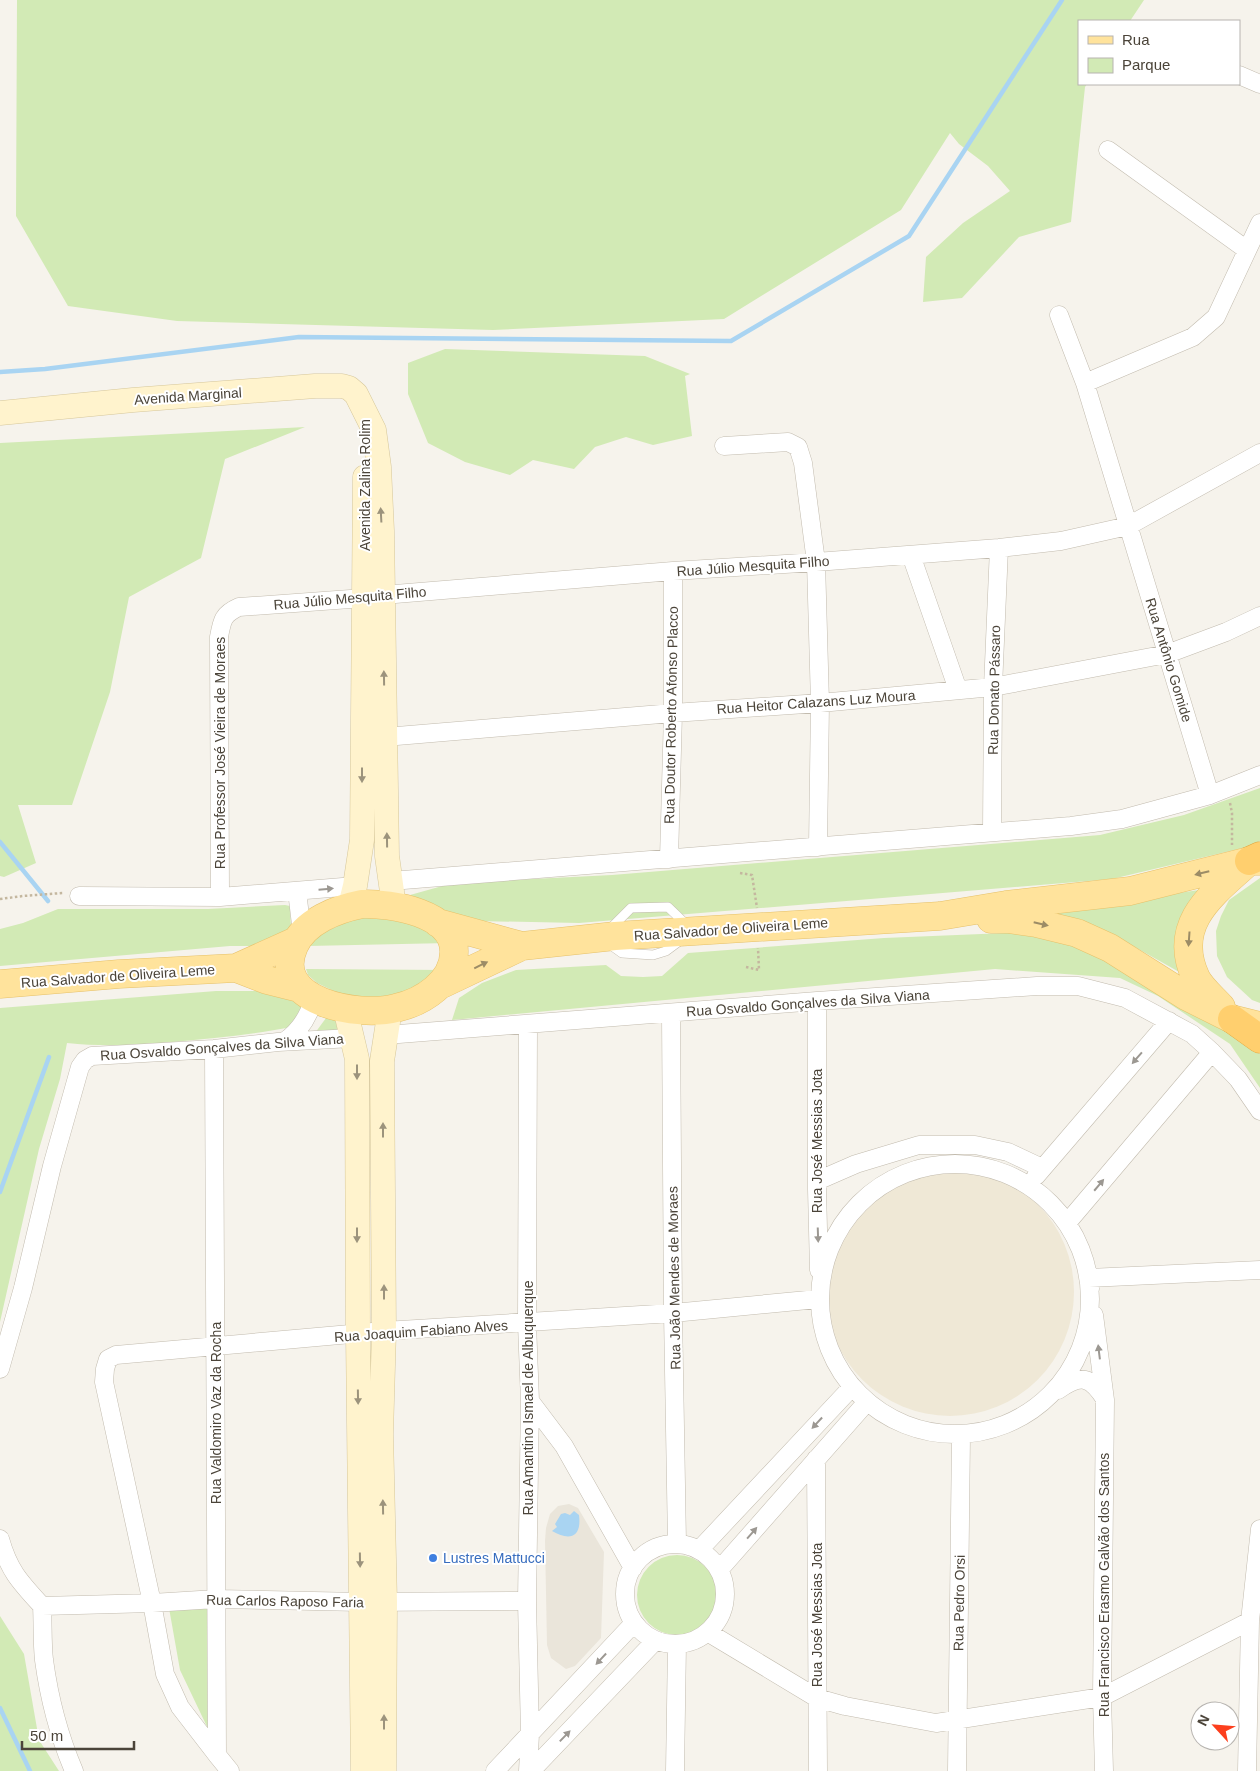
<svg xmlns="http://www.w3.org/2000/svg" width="1260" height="1771" viewBox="0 0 1260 1771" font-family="Helvetica,sans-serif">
	<rect width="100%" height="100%" fill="#f6f3ec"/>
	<path fill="#eae5da" d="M569,1504L578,1508L604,1552L601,1638L575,1666L566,1669L551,1658L547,1645L545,1541L546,1528L550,1514L558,1506Z"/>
	<path fill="#efe8d6" d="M826 1292a124 124 0 1 1 248 0a124 124 0 1 1-248 0Z"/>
	<path fill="#d2eab5" d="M17,0H1144L1130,21H1079V84H1087L1085,87L1071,222L1019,237L962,298L923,302L926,257L963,223L1010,191L988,166L959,144L950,133L901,210L724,319L493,330L177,321L68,306L16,216Z
		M445,349L645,356L690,374L685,376L692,436L653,445L626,437L595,447L574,469L533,460L510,475L465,462L428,443L408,394V363Z
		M305,427L225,459L201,558L129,597L110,692L72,805H18L36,863L4,877L0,876V443Z
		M1260,788V841L1251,846L1112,879L579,923L476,921L437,909L410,895L453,883L612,875L1100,835L1184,815Z
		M1260,878V1003L1252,1000L1227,977L1217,956L1216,931L1221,916L1229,900Z
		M1206,889L1188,977L1126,942L1031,910L1076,908Z
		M285,905L290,906L291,928L263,946H230L0,966V929L23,923L58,909H208Z
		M360,915L415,918L449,943L308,946L313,938Z
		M1029,932L1075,945L1216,1020L1260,1054V1088L1230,1044L1158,996L1120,978L995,969L452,1020L459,998L482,983L516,970L606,965L621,976L643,977L662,976L688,953L884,938Z
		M306,969L447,970L442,978L376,1001L340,994L317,983L308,975Z
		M216,991H266L305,1003L295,1026C255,1035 214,1038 173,1042C138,1045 102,1047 67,1043L60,1079L39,1149L0,1322V1008Z
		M332,1013L345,1032L315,1033L326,1018Z
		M637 1595a40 40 0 1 1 80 0a40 40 0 1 1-80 0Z
		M169,1608H212L211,1735L180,1670Z
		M0,1616L24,1654L39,1740L59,1771H0Z"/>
	<path fill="#a9d4f2" d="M574,1511L579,1515C582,1538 569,1541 552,1531L557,1527L555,1524L561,1514L565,1513L570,1515Z"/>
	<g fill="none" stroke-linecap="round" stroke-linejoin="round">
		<path stroke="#a9d4f2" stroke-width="4.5" d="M0,372L45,369L299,337L731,341L909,236L1062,0
			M0,842L48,901
			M0,1192L49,1057
			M0,1708L30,1771"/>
		<g stroke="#c2bbae" stroke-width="10">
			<path id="lane" d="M668,907L693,931L666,951L653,955L622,953L601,938L631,908Z"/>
		</g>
		<g stroke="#c2bbae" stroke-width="19">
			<path id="street" d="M1239,75L1260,84
				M1108,150L1247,250
				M1059,315L1085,383L1210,795
				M1085,383L1193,337L1216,317L1260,223
				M724,446L788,442L798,447L803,463L816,562L820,703L818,847
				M911,555L958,690
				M373,738L673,713L820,703L993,687L1167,654L1226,632L1260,616
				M992,832L993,687L999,548
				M669,859L673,713V571
				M391,881L1071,826L1122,819L1210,795L1260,775
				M297,891L302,933
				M79,896L220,897L355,886
				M220,897L219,637C222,620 223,614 239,607L364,598L383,595L673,571L816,562L999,548L1061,541L1128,526L1260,453
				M817,1001V1189L819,1270
				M671,1014L673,1313L677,1543
				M386,1035L817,1001L1037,986H1078L1125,998L1192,1034L1212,1052L1238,1079L1260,1111
				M285,1041C301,1030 309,1016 314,998
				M214,1049L217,1755L230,1771
				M820 1299a135 135 0 1 1 270 0a135 135 0 1 1-270 0Z
				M1036,1176L1169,1021
				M817,1181L856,1164L919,1145H975L1008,1152L1042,1168
				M1067,1223L1212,1052
				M1090,1289L1089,1278L1260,1270
				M1094,1315L1105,1400L1102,1697L1104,1771
				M0,1369L23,1288L52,1166L80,1067L85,1060L92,1056L214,1049L278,1042L352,1038
				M1058,1390C1081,1374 1090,1376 1105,1399
				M530,1401L564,1446L633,1568
				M816,1459L818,1771
				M0,1539C9,1571 20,1582 42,1606C43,1623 42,1642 44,1660C49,1697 59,1736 74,1771
				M625 1594a50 50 0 1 1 100 0a50 50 0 1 1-100 0Z
				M700,1549L851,1388
				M719,1570L866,1403
				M42,1606L152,1603L216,1599L361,1602L527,1601
				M709,1633L817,1698L845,1706L936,1723L1102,1697L1250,1621
				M217,1755L180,1707L165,1674L152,1603L104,1382L105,1369L108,1359L116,1355L384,1331L673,1313L818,1299
				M495,1771L634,1623
				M528,1771L530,1734L527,1601L530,1401L527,1324L528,1024
				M531,1771L656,1640
				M675,1771L677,1644
				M957,1771L961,1436
				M1247,1771L1250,1621L1260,1529"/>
		</g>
		<g stroke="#d6c79b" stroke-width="25">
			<path id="secondary" d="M0,413L133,400L315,386H342L349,388L356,394L374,430L379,467L382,531L387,856L394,906
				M350,906L355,886L362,840L365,477
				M345,1008L357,1059L358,1334L363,1771
				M384,1771L385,1602L381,1434L384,1331L382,1061L390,1009"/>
		</g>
		<g stroke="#e6c16a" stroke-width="29">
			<path id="primary" d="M362,904C391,903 455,913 454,952C454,982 423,1002 396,1008C359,1018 269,1002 294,946C305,921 337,909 362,904Z
				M991,919H1008L1036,923L1077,933L1110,948L1186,996L1232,1019L1256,1025
				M438,923L522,946
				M236,968L267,980L299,988
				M0,984L119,974L236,968L296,941
				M440,985L522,946L615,936L940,916L1006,905L1130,891L1249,861H1260
				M1221,1007C1213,998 1201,988 1196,978C1171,925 1211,895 1247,863"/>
		</g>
		<g stroke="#e0a43c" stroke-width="29">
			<path id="highway" d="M1249,861L1260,856
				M1232,1019L1260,1039"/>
		</g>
		<path stroke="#c4b79f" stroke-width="2.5" stroke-dasharray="2.5 2.5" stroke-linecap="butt" d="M1230,803L1232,813V845
			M740,873L752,875L757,908
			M0,899L23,896L63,893
			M746,967L759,970L758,948"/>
		<use href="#lane" stroke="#fff" stroke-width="9"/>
		<use href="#street" stroke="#fff" stroke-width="18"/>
		<use href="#secondary" stroke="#fff3cd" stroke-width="24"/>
		<use href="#primary" stroke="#ffe39c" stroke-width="28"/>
		<use href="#highway" stroke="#ffcf6e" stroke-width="28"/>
	</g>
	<defs><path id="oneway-solid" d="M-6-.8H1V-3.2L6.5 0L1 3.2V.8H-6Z" transform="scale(1.25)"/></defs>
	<g fill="#9c937c">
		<use href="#oneway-solid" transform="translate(381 515) rotate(-93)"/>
		<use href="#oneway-solid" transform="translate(384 678) rotate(-91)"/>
		<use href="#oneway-solid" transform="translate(362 775) rotate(90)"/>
		<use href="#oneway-solid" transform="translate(387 840) rotate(-91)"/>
		<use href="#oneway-solid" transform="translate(357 1072) rotate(90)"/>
		<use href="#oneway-solid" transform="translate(383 1130) rotate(-90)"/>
		<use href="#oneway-solid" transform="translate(357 1235) rotate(90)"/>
		<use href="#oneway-solid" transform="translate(384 1292) rotate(-90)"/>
		<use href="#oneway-solid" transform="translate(358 1397) rotate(89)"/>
		<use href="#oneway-solid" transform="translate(383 1507) rotate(-91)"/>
		<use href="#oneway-solid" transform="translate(360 1560) rotate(89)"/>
		<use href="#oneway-solid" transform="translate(384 1722) rotate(-90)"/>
	</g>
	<g fill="#9c8c66">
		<use href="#oneway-solid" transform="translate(1202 873) rotate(166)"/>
		<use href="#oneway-solid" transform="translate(1041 924) rotate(13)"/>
		<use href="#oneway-solid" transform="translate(1189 939) rotate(94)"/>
		<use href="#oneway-solid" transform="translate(481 965) rotate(-26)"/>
	</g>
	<g fill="#9c9892">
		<use href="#oneway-solid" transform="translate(326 889) rotate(-5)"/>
		<use href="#oneway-solid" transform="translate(1137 1058) rotate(131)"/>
		<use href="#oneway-solid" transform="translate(1099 1185) rotate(-50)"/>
		<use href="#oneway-solid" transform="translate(818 1235) rotate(88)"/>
		<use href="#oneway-solid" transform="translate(1099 1352) rotate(-97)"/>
		<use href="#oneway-solid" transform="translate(817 1423) rotate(133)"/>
		<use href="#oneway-solid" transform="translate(752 1533) rotate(-49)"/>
		<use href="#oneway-solid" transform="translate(601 1659) rotate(133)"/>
		<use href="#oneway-solid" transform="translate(565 1736) rotate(-46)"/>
	</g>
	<circle fill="#3f7fe0" stroke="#fff" stroke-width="2" cx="433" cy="1558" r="5"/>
	<g text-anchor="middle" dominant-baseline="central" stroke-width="4" stroke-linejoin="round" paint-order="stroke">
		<g font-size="14" fill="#4b4439" stroke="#fff">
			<text transform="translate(188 396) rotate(-4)">Avenida Marginal</text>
			<text transform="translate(365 485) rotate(-90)">Avenida Zalina Rolim</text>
			<text transform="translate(753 566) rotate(-4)">Rua Júlio Mesquita Filho</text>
			<text transform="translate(350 598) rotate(-5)">Rua Júlio Mesquita Filho</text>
			<text transform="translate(1169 660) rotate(73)">Rua Antônio Gomide</text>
			<text transform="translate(994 690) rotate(-89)">Rua Donato Pássaro</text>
			<text transform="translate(816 702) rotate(-4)">Rua Heitor Calazans Luz Moura</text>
			<text transform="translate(671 715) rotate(-89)">Rua Doutor Roberto Afonso Placco</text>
			<text transform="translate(220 753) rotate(-90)">Rua Professor José Vieira de Moraes</text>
			<text transform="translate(731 929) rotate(-4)">Rua Salvador de Oliveira Leme</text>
			<text transform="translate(118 976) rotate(-4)">Rua Salvador de Oliveira Leme</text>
			<text transform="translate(808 1003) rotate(-4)">Rua Osvaldo Gonçalves da Silva Viana</text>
			<text transform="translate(222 1047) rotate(-4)">Rua Osvaldo Gonçalves da Silva Viana</text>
			<text transform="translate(817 1141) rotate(-90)">Rua José Messias Jota</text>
			<text transform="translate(674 1278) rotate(-91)">Rua João Mendes de Moraes</text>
			<text transform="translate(421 1331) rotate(-4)">Rua Joaquim Fabiano Alves</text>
			<text transform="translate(528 1398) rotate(-90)">Rua Amantino Ismael de Albuquerque</text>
			<text transform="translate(216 1413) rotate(-90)">Rua Valdomiro Vaz da Rocha</text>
			<text transform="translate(1104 1585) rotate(-90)">Rua Francisco Erasmo Galvão dos Santos</text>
			<text transform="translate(285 1601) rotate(1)">Rua Carlos Raposo Faria</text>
			<text transform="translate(959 1603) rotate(-89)">Rua Pedro Orsi</text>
			<text transform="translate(817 1615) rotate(-90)">Rua José Messias Jota</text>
		</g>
		<g font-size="14" fill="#366cbe" stroke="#fff" text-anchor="start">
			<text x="443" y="1558">Lustres Mattucci</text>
		</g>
	</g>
	<rect x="1078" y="20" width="162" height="65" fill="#ffffff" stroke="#b7b4b0"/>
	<rect x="1088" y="36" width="25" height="8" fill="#ffe39c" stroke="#b7b4b0"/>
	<text x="1122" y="45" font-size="15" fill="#4b4439">Rua</text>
	<rect x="1088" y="58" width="25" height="15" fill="#d2eab5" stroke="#b7b4b0"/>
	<text x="1122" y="70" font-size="15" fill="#4b4439">Parque</text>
	<g transform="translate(1215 1726) rotate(296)"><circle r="24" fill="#ffffff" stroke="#b7b4b0"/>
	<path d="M0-4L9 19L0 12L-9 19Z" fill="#fc3f1d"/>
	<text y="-8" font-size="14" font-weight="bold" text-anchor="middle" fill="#4b4439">N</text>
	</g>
	<path d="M22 1741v8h112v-8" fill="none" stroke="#4b4439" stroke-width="2.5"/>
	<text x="30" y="1741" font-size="15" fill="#4b4439" stroke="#ffffff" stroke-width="4" paint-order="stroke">50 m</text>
</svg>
